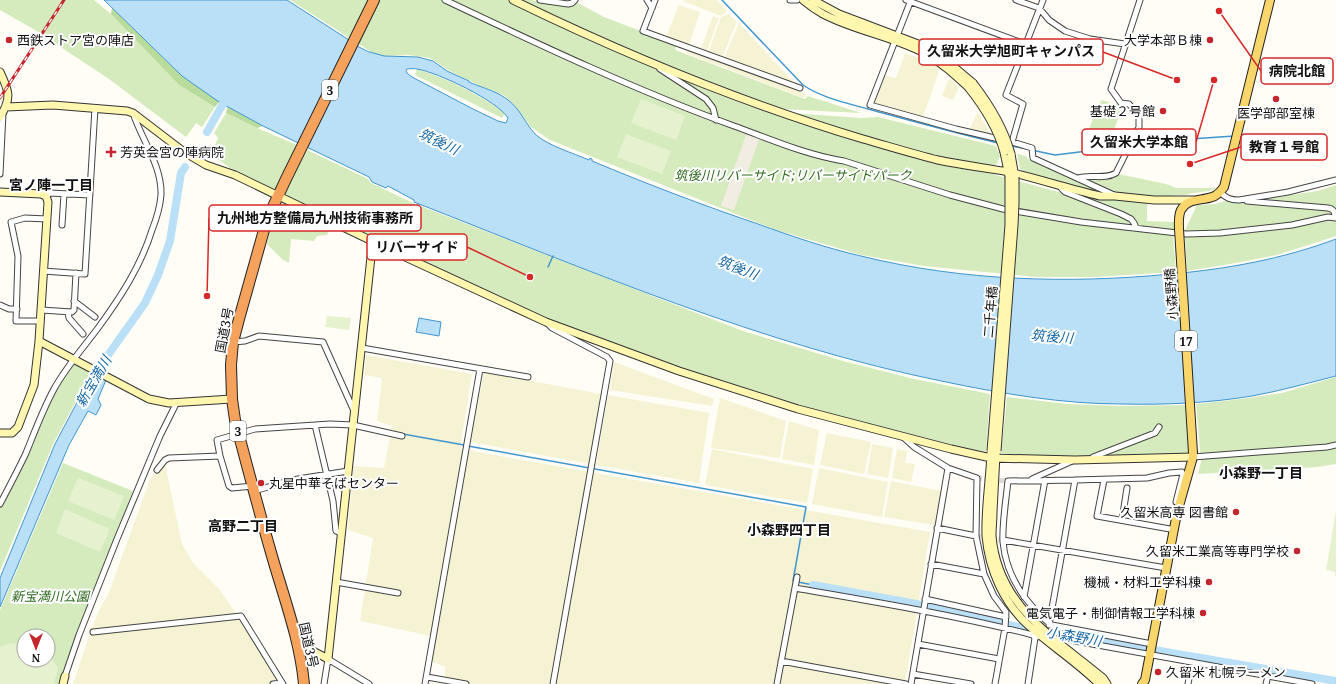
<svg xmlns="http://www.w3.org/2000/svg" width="1336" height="684" viewBox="0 0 1336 684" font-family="'Noto Serif','Noto Sans JP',serif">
	<rect width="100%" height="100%" fill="#fffdf5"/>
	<path fill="#f6f3d4" d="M684,0H717L727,11L721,16L683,1Z
		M679,5L700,12L689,45L666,37Z
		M728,14L737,21L723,56L709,51L721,17Z
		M713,16L719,18L707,51L701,48Z
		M739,23L795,84L724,58Z
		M688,49L798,90L807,96L804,98L686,53Z
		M905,53L922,59L938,67L939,71L923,117L872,103L883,75L896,78Z
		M949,78L959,87L953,100L942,96Z
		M978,111L990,134L969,130Z
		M366,355L472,374L460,449L930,532L905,684H464V682L445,678V667L431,661L436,637L360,621L373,538L348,530L353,466L384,468L392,426L377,421L382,378L364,375Z
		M614,362L714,399L712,406L610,390Z
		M484,372L601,394L590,464L470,442Z
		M608,395L709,413L699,483L596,465Z
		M720,398L786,421L780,458L711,448Z
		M789,421L819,430L814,465L782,459Z
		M827,433L871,442L864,474L820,465Z
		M872,444L893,448L888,478L867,474Z
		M712,449L813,469L807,503L705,485Z
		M897,449L907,451L905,463L915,464L911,482L892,478Z
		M165,464L182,544L193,563L219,589L240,619L280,684H73L84,651L99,610L108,595L151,477Z
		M819,468L888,482L882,517L812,504Z
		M891,481L941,491L935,525L884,517Z"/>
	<path fill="#d5ebbd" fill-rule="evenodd" d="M0,0H94L111,14L179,85L215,107L202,127L196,123L186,137L109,79L35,30L0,10Z
		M290,0H512L685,74L579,28L517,0H531L554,4L576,2L604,17L677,45L675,50L805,99L808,96L861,113L781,109L791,113L862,118L878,117L996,146L1000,156L997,164L990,168L937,157L869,141L1066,194L1129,220L1133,226L1173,234L1176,272L1096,277H1035L924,266L862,255L776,230L550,140L531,127L516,107L505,96L494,91L484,88L450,71L430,58L409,55L383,56L373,53Z
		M417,69C451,80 476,93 505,113L502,118L415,75Z
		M1102,100L1118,105L1120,108L1119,116L1108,147L1082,150L1098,104Z
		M226,113L257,128L297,145L277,188L273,191L230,168L211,154L218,138L214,133Z
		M305,149L368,179L371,183L415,204L743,331L843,361L914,379L990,394L986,452L921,439L787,404L673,366L547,320L288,197L285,192Z
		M1017,154L1026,156L1028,159L1100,192L1032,176L1020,169Z
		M1118,174L1166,184L1176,188H1217L1209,191L1194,193L1184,195H1174L1168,198L1117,194L1086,179H1113Z
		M1336,185V211L1333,207L1258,200L1318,191Z
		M1080,194L1147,202V221L1174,222L1175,230L1139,227L1133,218Z
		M1225,201L1327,209L1332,212L1333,216L1291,223L1219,232H1184L1197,205L1216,204Z
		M282,203L288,205L287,213L329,231L327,235L317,236L314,241L291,239L289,263L283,260L267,244L273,217L279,204Z
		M1329,219L1336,221V236L1277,255L1230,264L1187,271L1185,235Z
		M74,364L91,373L53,444L0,571V508L38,432L57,389Z
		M1336,377V464L1317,467L1198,474L1201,462L1196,404L1241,399L1282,393Z
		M1007,397L1067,404L1122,406L1186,405L1189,454L1084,458L1001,454Z
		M63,463L133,491L104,566L61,684H0V610ZM24,636H48V660H24Z"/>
	<path fill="#b9dc9c" d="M112,8L182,76L219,102L215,107L179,85L111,14Z
		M228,106L263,126L257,128L226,113Z"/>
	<path fill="#e6f2cf" d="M641,99L685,116L676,140L631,123Z
		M626,134L671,151L662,174L617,157Z
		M327,316L351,318L349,330L325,327Z
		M78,478L124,496L114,520L68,501Z
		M65,509L110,529L100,552L56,533Z
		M1336,510V576H1335V572L1326,570Z
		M10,643L24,644V660H48L49,655L58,668L54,684H0V647Z"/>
	<path fill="#f1ede2" d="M747,132L760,137L734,210L721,206Z"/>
	<path fill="#b9e0f7" stroke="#3f96cf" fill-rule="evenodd" d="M104,0H287L349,40L357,46L369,52H370L384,56L418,57L433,61L447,71L469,81V82C487,90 504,92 518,110C524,118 529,128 536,135C549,146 573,153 589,160L590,158L592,159V161C647,184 702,205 758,224C791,236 826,248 861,256C962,281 1068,284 1171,274C1227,269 1283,259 1336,239V376C1308,383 1280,391 1252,396C1210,403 1165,405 1122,404C1063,404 1004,394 946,382C762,345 588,270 414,202V200L388,186L386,188L372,182L369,177L263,126L219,102L182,76ZM407,69C410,69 414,68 417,69C437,72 498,101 508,118L506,123L498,121L473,109L412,77L407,73L406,71Z
		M419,318L441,322L439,336L416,332Z
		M92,374L106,380L98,399L101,405L96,415L88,411L69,445L0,607V578L55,444Z"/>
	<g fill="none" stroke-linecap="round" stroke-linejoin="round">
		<path stroke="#3f96cf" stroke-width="1.5" d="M722,0L803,85C822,98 847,103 868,109C912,121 955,133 998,143
			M1240,136L1273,137L1310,143
			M1132,145L1176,140L1234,136
			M1012,146L1055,155L1128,146
			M548,267L553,256
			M403,434L464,445
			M468,446L806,507L793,581H795
			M798,582L813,585"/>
		<path stroke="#b9e0f7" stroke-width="8" d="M207,132L228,95
			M94,377L101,365L145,303L158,275L170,241L181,173L185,167
			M813,585L927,606L1019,627L1336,681"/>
		<path stroke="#dbdad3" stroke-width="5" stroke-dasharray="5 2.5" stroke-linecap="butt" d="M977,478L1008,481
			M976,536L1003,540"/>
		<g stroke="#444" stroke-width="7">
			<path id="street" d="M445,0C540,45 635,90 734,126C770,139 806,155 844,161L950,195L1003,209L1081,222L1186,234L1220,233L1292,225L1328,217L1336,218
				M540,0L568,4L572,3L575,0
				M647,0L652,8
				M655,0L643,31L800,88
				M790,0H797
				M906,0L1025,44
				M911,0L870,105L956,129L1012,142L1023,104L1006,95L1043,0
				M1016,0L1039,8L1049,20L1065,31L1090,39L1125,44
				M660,69L706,99L713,108L716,120
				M1012,142L1032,148L1033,158L1114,195
				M0,174L3,113
				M1078,178C1090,174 1105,180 1116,173L1139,127V118L1134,110L1129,104L1121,103L1111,89L1140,0
				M1060,186L1062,189L1065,192L1121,214L1131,219L1134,223L1136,228
				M1220,192C1226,198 1230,200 1239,200L1288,192L1336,180
				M46,196L50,193L90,195
				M1247,201L1328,208C1334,209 1335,212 1335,218
				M62,225L64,194
				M43,271L85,274L95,108
				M74,301L95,317
				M0,305L9,309H17
				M41,310L72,312L74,310L76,273
				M68,312L69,318L83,334
				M40,321H16L18,256L11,222L25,218L47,219
				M548,324L552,328L607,357L610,361L553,684
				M233,342L245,341L259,336L323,342L354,411
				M362,348L528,377
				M315,425L333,501L336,531L341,533
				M904,438L914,447L948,468L911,684
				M220,456L229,486L232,488L253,486
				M1093,457L1155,433L1159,427
				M1193,457L1327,447L1336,445
				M157,470L165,460L169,458L220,456L217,440L255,429L330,424L353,425L402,436
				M1032,479L1072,461
				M1075,480L1008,481C1006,500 1002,524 1003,542C1007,586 1037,616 1070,640L1312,684
				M1104,480L1097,516L1170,529
				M254,491L292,480L348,471
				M0,504C9,487 18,470 26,453C35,431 43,409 54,389C66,367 83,348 98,328C120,298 141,266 152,230C156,220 160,207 161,195C162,165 142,141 133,113
				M1122,520L1127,488
				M937,528L976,536L977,478L948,468
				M976,536L984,574L994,596L1006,612L1005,628L995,684
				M1003,540L1166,568
				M931,564L984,574
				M336,582L398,593
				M795,588C875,602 955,615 1033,635L1035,638
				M1024,597L1045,480
				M925,599L1006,617
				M1049,625L1075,480L1147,478L1169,473L1182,472L1183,474L1176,502
				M1052,625L1152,644
				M93,632L241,616L283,684
				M918,644L999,659
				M781,661L906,684
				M913,674L971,684
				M65,676L79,635L117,539L160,436L177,402
				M427,677L466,684
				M273,684L282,683
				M324,684L328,659L369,684
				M425,684L480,369
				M777,684L797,577
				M1028,684L1035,638L1037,637
				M1188,684L1192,662
				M1266,684L1268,676"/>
		</g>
		<g stroke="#333" stroke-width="9">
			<path id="secondary" d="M513,0C626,55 743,103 863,139C888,146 913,154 938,160C962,165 986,168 1009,172C1039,179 1069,189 1100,196H1115L1154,200H1193
				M803,0C809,5 816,10 823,14C855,31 892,36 924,53C941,62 954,74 968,87
				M813,0L839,14L926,47L942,57L973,83
				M0,72C9,91 12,98 0,117
				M6,107L53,105L127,111L133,113L184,152L206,165L235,175L401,255L546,322L679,371L798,409L951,449L991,458L1075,460L1193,457
				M1004,152L1009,176
				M1011,154L1015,177
				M0,192L41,194L46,196L48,202L39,341L34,385L18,427L12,433H0
				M39,341L149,399L169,403L232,399
				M991,453C990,480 985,508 986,536C989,569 1003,602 1028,625C1051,646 1077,662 1099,684
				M996,454C995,473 994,492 993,512C993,520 992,528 992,536C998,607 1054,637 1103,678L1107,684
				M298,647L313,651L328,659L371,257L375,242
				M63,684L65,676"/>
		</g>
		<g stroke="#222" stroke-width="10">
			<path id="primary" d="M1179,229C1179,223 1178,216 1181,210C1187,198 1201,201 1212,197C1217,196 1221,191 1224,187L1270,0
				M1142,684L1145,680L1177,513L1193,457V453"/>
		</g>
		<g stroke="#222" stroke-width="12">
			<path id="highway" d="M304,684C300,640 284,598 272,556C259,511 247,466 235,420L232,399L231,365L233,342L239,319L264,230L270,213L286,179L374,0"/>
		</g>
		<use href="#street" stroke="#fff" stroke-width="5"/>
		<use href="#secondary" stroke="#fff6b0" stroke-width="7"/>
		<use href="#primary" stroke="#f9d66b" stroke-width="8"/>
		<use href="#highway" stroke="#f5a25d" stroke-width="10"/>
		<g stroke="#c4262e" stroke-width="3">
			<path id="rail" d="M0,98L64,0"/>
		</g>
		<use href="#rail" stroke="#fff" stroke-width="1.5" stroke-dasharray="4.5" stroke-linecap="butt"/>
		<g stroke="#333" stroke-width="9" stroke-linecap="butt">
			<path id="secondary-bridge" d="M973,83C990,105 1004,128 1011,154
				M968,87C984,107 997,127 1004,152
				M991,451L1009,225V176
				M997,451L1014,225L1015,203V177"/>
		</g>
		<g stroke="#222" stroke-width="10" stroke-linecap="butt">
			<path id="primary-bridge" d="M1179,229L1193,453"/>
		</g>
		<use href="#secondary-bridge" stroke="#fff6b0" stroke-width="7"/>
		<use href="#primary-bridge" stroke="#f9d66b" stroke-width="8"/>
	</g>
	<g fill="#c4262e" stroke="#fff" stroke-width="1.5">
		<circle cx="9" cy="40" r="4"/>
		<circle cx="1210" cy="40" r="4"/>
		<circle cx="1276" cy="99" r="4"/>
		<circle cx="1163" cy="111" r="4"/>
		<path d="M109 146h4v4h4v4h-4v4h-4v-4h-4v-4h4z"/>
		<circle cx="261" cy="483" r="4"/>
		<circle cx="1236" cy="512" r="4"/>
		<circle cx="1297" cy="551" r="4"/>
		<circle cx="1209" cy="582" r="4"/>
		<circle cx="1203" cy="613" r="4"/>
		<circle cx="1158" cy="672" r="4"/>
	</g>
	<g text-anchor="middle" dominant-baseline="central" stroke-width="4" stroke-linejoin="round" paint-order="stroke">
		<g fill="#fff" stroke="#585858" stroke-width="1">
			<rect x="322" y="80" width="16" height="20" rx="3"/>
			<rect x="1175" y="331" width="22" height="20" rx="3"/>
			<rect x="230" y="421" width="16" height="20" rx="3"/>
		</g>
		<g font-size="12" font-weight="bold" fill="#111">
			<text x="330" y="90">3</text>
			<text x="1186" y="341">17</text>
			<text x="238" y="431">3</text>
		</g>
		<g font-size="13" fill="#111" stroke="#fff" text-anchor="end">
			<text x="17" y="40" text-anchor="start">西鉄ストア宮の陣店</text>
			<text x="1202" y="40">大学本部Ｂ棟</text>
			<text x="1155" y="111">基礎２号館</text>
			<text x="1276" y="113" text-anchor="middle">医学部部室棟</text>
			<text x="120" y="152" text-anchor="start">芳英会宮の陣病院</text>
			<text x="269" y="483" text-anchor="start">丸星中華そばセンター</text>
			<text x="1228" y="512">久留米高専 図書館</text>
			<text x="1289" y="551">久留米工業高等専門学校</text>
			<text x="1201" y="582">機械・材料工学科棟</text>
			<text x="1195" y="613">電気電子・制御情報工学科棟</text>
			<text x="1166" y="672" text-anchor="start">久留米 札幌ラーメン</text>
		</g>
		<g font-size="13" font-style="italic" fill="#2f6b1f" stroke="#fff">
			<text x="793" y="175">筑後川リバーサイド;リバーサイドパーク</text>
			<text x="50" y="596">新宝満川公園</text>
		</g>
		<g font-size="13" fill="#111" stroke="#fff">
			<text transform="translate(1171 294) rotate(-94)">小森野橋</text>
			<text transform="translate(990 312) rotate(-85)">二千年橋</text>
			<text transform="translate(224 330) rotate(-79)">国道3号</text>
			<text transform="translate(309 645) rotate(77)">国道3号</text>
		</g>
		<g font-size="14" font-style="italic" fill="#1768a6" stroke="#fff">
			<text transform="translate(439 141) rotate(25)">筑後川</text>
			<text transform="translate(738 267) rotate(21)">筑後川</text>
			<text transform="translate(1052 336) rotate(5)">筑後川</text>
			<text transform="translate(93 381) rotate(-60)">新宝満川</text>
			<text transform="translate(1074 636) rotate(10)">小森野川</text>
		</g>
		<g font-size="14" font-weight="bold" fill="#111" stroke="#fff">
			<text x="51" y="184">宮ノ陣一丁目</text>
			<text x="1261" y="472">小森野一丁目</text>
			<text x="243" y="525">高野二丁目</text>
			<text x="789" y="529">小森野四丁目</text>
		</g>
	</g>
	<path fill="none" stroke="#d62828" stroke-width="1.5" d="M1177 80L1103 52M1219 11L1261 71M1214 80L1196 142M1190 164L1241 147M207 296L209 218M530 277L467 247"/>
	<g fill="#d62828" stroke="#fff" stroke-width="1.5">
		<circle cx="1177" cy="80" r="4"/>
		<circle cx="1219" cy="11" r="4"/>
		<circle cx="1214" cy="80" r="4"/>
		<circle cx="1190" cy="164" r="4"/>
		<circle cx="207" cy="296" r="4"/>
		<circle cx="530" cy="277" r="4"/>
	</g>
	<g fill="#fff" stroke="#d62828" stroke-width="1.5">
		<rect x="919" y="39" width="184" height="26" rx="4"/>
		<rect x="1261" y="58" width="72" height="26" rx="4"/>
		<rect x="1082" y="129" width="114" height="26" rx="4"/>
		<rect x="1241" y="134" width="86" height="26" rx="4"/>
		<rect x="209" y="205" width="212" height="26" rx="4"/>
		<rect x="367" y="234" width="100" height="26" rx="4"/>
	</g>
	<g font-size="14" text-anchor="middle" font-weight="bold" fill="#111">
		<text x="1011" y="56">久留米大学旭町キャンパス</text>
		<text x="1297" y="76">病院北館</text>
		<text x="1139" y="147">久留米大学本館</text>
		<text x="1284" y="152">教育１号館</text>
		<text x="315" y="223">九州地方整備局九州技術事務所</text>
		<text x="417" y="252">リバーサイド</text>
	</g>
	<g transform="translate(36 648) rotate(180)"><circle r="19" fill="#ffffff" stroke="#a0a0a0"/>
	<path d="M0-3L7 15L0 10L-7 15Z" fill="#c4262e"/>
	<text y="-6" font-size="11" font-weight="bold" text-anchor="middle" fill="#111111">N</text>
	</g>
</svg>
